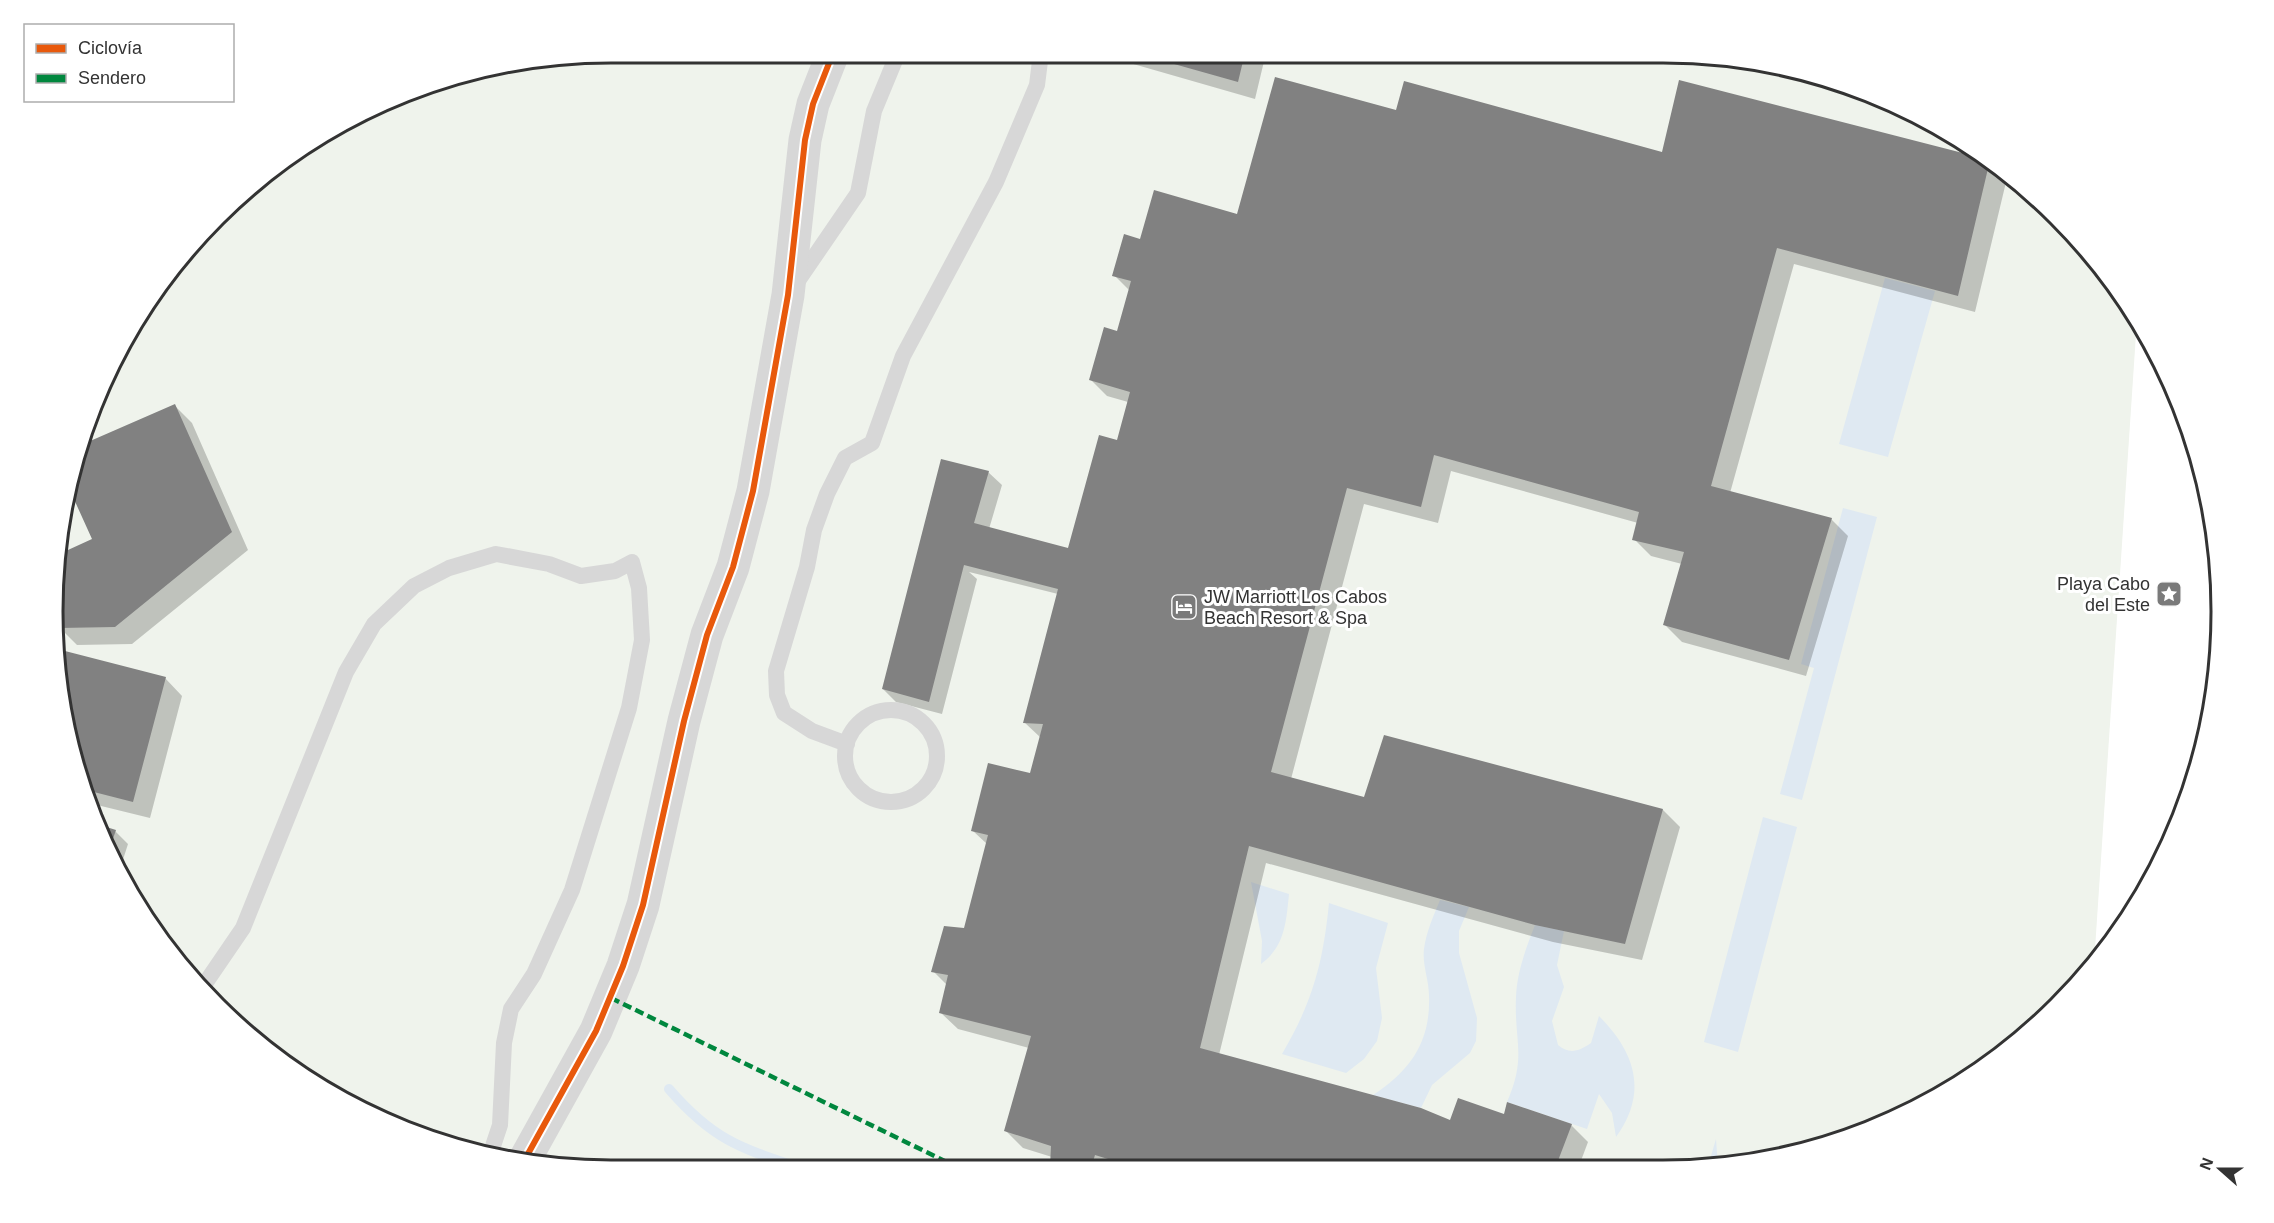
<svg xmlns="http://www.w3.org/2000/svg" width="2274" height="1223" viewBox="0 0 2274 1223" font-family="Helvetica,sans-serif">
	<rect width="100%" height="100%" fill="#fff"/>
	<path fill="#eff3ec" d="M612,53L1699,54L1808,72L1910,110L2003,168L2083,243L2137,319L2094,964L2083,980L2003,1055L1876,1128L1736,1166L575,1169L467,1152L364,1113L216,1007L110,858L57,684L54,575L71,467L147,301L271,168L431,82Z"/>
	<path fill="#dfe9f2" d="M1885,278L1935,291L1888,457L1839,444Z
		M1843,508L1877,517L1802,800L1780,794L1814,668L1801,664Z
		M1763,817L1797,827L1738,1052L1704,1042Z
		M1251,882L1289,894C1286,923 1285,946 1261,964L1262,941Z
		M1440,900L1469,907L1459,931V953L1477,1018L1476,1041L1470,1053L1432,1085L1421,1108L1373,1095C1410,1071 1431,1042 1429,995C1429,980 1422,964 1424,949C1426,932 1434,915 1440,900Z
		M1329,903L1388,923L1376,968L1382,1018L1377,1041L1364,1059L1346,1073L1282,1054C1313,1001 1323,963 1329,903Z
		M1535,925L1564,931L1557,965L1564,987L1552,1021L1558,1045C1570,1055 1579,1051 1591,1043L1599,1016C1636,1053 1648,1093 1616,1137L1612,1113L1599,1094L1587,1129L1507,1102C1527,1057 1514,1041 1516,997C1517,972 1526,948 1535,925Z
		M1716,1139L1718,1166H1708Z"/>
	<path fill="#0003" d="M1095,53H1266L1255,99Z
		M1680,82L1990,161L2007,178L1975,312L1794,264L1730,493L1831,519L1848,536L1806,676L1682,642L1665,625L1682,564L1651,556L1634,539L1638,523L1451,471L1438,523L1364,504L1291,779L1365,799L1663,810L1680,827L1642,960L1553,942L1266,863L1219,1055L1451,1122L1505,1116L1571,1125L1588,1142L1579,1166L1053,1168L1052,1157L1023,1148L1006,1131L1029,1048L958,1029L940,1012L947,985L933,971L965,930L987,844L973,831L1031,775L1041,738L1024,722L1058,594L969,572L977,579L942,714L896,702L883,689L988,472L1002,485L989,529L1068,549L1118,442L1128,402L1107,396L1090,379L1118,333L1130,291L1114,275L1141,240L1238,216L1397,112L1663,154Z
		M175,406L192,423L248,550L132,644L77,645L60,628L55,616L54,575L57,556L94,540Z
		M165,678L182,696L150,818L93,804L57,685Z
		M100,826L115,831L128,844L119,872L110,858Z"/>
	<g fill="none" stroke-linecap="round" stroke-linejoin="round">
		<path stroke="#dfe9f2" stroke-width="10" d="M669,1089C713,1140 740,1148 803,1169"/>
	</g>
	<path fill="#818181" d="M1135,53H1245L1238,82Z
		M1275,77L1396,110L1404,81L1662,152L1679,80L1990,160L1958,296L1777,248L1711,486L1832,518L1789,660L1663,625L1684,552L1632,540L1639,512L1434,455L1421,507L1347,488L1271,772L1364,797L1384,735L1663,809L1625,944L1535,925L1249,846L1200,1048L1421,1108L1450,1120L1458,1098L1504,1114L1507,1102L1572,1124L1556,1166L1120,1168L1121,1163L1095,1155L1091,1168H1053L1050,1167L1051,1146L1004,1131L1031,1036L939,1013L948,975L931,972L944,926L964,928L988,835L971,831L988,763L1030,773L1043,724L1023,723L1058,589L964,565L929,702L882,689L941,459L989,471L974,523L1068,548L1099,435L1117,440L1130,392L1089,380L1104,327L1117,331L1131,281L1112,276L1124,234L1140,239L1154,190L1237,214Z
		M175,404L232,532L115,627L59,628L55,621L54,575L57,555L92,539L68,486L71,467L81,445Z
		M65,651L166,677L133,802L90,791L57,684Z
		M100,825L116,830L108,853Z"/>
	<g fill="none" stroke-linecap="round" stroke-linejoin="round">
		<path stroke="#d7d7d7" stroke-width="16" d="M795,285L858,193L874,111L898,53
			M845 756a46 46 0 1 1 92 0a46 46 0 1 1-92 0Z
			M847,744L812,731L784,713L777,695L776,671L807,567L814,530L827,494L845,458L872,443L903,356L996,182L1037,85L1041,53
			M202,988L243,928L346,672L374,624L414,586L449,568L496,554L549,564L581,576L615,571L632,562L639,588L642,640L629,708L572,890L534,974L511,1009L504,1043L500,1125L490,1155"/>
		<path stroke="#d7d7d7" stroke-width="33" d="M524,1161L596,1031L623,966L643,905L684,721L707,635L733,567L753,491L788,295L805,140L813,104L833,53"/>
		<path stroke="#00873e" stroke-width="4.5" stroke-dasharray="9 4.5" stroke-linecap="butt" d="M611,998L959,1168"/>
		<g stroke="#fff" stroke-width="10">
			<path id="cycleway" d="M524,1161L596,1031L623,966L643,905L684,721L707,635L733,567L753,491L788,295L805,140L813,104L833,53"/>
		</g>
		<use href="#cycleway" stroke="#e8590c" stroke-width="6"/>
	</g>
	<defs>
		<g id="sight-square" transform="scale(1.35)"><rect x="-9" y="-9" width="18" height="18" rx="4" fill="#7a7a7a" stroke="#fff"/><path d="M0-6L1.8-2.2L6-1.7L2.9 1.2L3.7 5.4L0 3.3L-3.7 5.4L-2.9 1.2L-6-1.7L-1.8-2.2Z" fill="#fff"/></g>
		<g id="hotel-square" transform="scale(1.35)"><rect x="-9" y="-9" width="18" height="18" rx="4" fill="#7a7a7a" stroke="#fff"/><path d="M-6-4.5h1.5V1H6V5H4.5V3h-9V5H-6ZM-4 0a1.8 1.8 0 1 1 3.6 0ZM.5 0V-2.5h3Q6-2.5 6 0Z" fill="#fff"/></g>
	</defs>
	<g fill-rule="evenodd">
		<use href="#sight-square" x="2169" y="594"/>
		<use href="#hotel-square" x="1184" y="607"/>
	</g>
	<g text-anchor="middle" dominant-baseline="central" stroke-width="6" stroke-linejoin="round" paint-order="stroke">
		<g font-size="18" fill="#333" stroke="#fff" text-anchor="end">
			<text x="2150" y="584">Playa Cabo<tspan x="2150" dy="21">del Este</tspan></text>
			<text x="1204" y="597" text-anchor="start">JW Marriott Los Cabos<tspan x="1204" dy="21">Beach Resort &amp; Spa</tspan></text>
		</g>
	</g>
	<path d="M0 0H2274V1223H0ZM611 63H1663A548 548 0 0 1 2211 611V612A548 548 0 0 1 1663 1160H611A548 548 0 0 1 63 612V611A548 548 0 0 1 611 63Z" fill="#fff" fill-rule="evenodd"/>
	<path fill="none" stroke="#333" stroke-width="3" d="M611 63H1663A548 548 0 0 1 2211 611V612A548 548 0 0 1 1663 1160H611A548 548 0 0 1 63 612V611A548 548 0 0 1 611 63Z"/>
	<rect x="24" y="24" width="210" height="78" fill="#ffffff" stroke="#adadad" stroke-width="1.5"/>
	<rect x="36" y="44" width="30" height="9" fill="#e8590c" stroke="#adadad" stroke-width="1.5"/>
	<text x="78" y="54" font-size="18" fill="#333333">Ciclovía</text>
	<rect x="36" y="74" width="30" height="9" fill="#00873e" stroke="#adadad" stroke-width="1.5"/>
	<text x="78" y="84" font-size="18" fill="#333333">Sendero</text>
	<g transform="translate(2220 1169) rotate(291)" stroke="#ffffff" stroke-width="4.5" paint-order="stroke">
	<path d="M0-4.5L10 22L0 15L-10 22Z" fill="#333333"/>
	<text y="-9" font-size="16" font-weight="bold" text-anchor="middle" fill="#333333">N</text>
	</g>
</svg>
